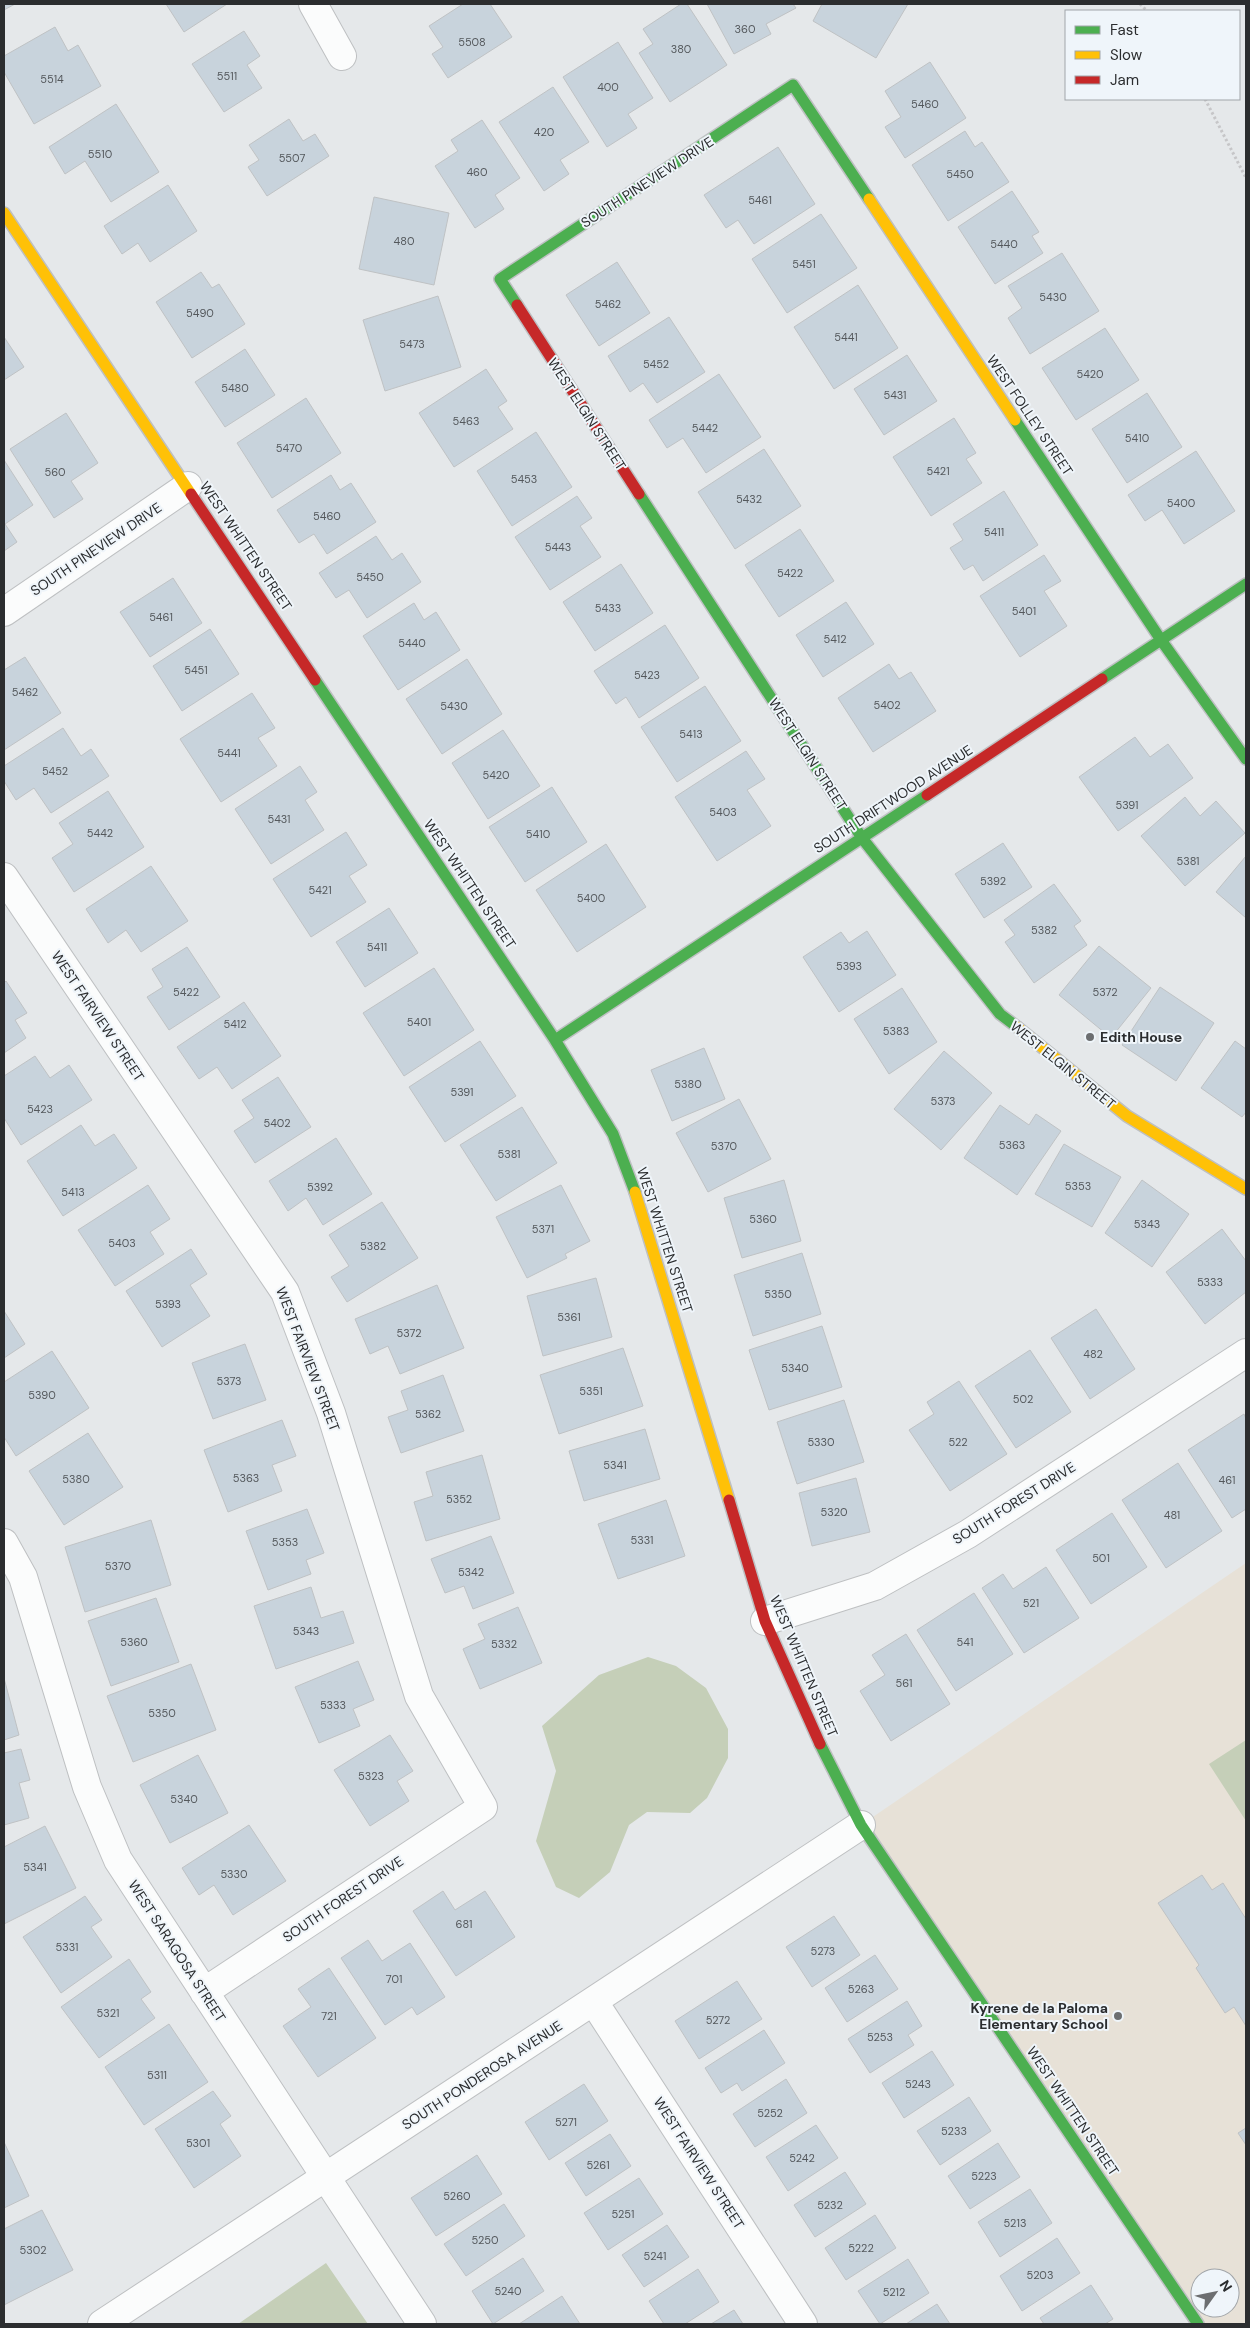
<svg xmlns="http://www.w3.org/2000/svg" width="1250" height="2328" viewBox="0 0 1250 2328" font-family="'DM Sans',sans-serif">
	<rect width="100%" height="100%" fill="#e5e8ea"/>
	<path fill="#e7e1d7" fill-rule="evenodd" d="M1246,1563V2324H1198L861,1825ZM1200,2278H1230V2308H1200Z"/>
	<path fill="#c5cfb8" d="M648,1657L676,1666L706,1688L728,1729V1758L707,1798L690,1813L647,1812L629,1825L610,1872L579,1898L556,1887L536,1841L556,1771L542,1726L599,1675Z
		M1246,1740V1821L1209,1764Z
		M326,2263L368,2324H238Z"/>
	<path fill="#c8d3dc" stroke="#bfc2c4" d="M4,4H15L4,10Z
		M166,4H227L184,32Z
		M463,4H490L512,37L448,78L432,54L443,47L429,26Z
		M681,4H687L727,65L670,102L639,53L653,44L643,29Z
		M707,4H793L796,8L766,24L771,34L734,54Z
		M822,4H908L876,58L813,21Z
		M55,27L68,51L78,45L101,86L34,124L4,72V56Z
		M244,31L260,56L247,65L262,88L224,112L192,64Z
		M618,42L653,98L628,114L637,128L607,147L563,77Z
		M930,62L966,118L905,158L885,127L901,117L885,91Z
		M553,87L589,142L560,160L569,174L544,191L499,122Z
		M116,104L159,172L111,202L85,161L65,174L49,147Z
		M289,119L303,141L315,134L329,156L267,196L248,167L259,160L249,145Z
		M482,120L520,178L495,195L504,209L475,228L435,166L458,151L451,140Z
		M965,131L975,147L982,142L1009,182L948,221L912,165Z
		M778,147L815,204L754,244L738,220L726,228L704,195Z
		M168,185L197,231L150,262L138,243L122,254L104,226Z
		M1012,191L1039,232L1032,236L1043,253L995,284L958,227Z
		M374,197L449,213L434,285L359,269Z
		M821,214L857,268L787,313L752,259Z
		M1062,253L1099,311L1030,354L1008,318L1022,308L1008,286Z
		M617,262L650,313L599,346L566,295Z
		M201,272L212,288L219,284L245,324L192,358L156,302Z
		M858,285L898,348L834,389L794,327Z
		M438,296L461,367L385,391L363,320Z
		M669,317L705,372L657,403L643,383L630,392L608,356Z
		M1105,328L1139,380L1076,420L1042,368Z
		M4,337L24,367L4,380Z
		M245,349L275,395L225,427L195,382Z
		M907,355L937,401L884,435L854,389Z
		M486,369L507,401L498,407L513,429L454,467L419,413Z
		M719,374L761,437L706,473L683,438L667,448L649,420Z
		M1147,393L1182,447L1127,483L1092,429Z
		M306,398L341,453L272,498L237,443Z
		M66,413L98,463L71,481L83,499L54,518L10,449Z
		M954,418L976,453L966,459L982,483L931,516L893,457Z
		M536,432L572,487L512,526L477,471Z
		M764,449L801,506L735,549L698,492Z
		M1196,451L1235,511L1184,544L1162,510L1145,521L1128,495Z
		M4,460L33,505L5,524L17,542L4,551Z
		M331,475L340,490L351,483L376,522L327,554L314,534L299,543L277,510Z
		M1004,491L1038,545L983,581L973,565L964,570L950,548L963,540L953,524Z
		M577,496L592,518L580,526L601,557L550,590L515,537Z
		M800,529L834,581L779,617L745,565Z
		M376,536L392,560L402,553L421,582L367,618L349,590L336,598L319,573Z
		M1044,555L1061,581L1044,591L1067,626L1020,657L980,596Z
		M621,564L653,613L595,651L563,602Z
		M173,578L202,623L150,657L120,612Z
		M846,602L874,644L823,677L796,635Z
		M414,603L424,620L436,612L460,650L398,690L363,636Z
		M665,625L699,678L639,718L626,697L616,704L594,671Z
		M210,629L239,674L182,711L153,666Z
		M25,657L61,713L4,750V670Z
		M467,659L502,714L442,754L406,699Z
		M889,664L899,679L911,672L936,711L873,752L838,698Z
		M705,686L741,741L677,782L641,727Z
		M252,693L275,728L258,738L277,766L221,802L180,739Z
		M63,728L81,756L91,749L109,776L51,813L34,788L16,800L4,781V766Z
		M503,730L540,786L488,819L452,763Z
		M1135,737L1150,757L1168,744L1193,778L1118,831L1079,777Z
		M746,751L765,779L747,790L771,826L717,861L675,797Z
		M300,766L317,792L305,800L324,830L271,864L235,809Z
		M552,787L587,842L525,882L489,827Z
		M108,791L144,847L74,892L52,858L73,844L59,823Z
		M1185,797L1200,816L1216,801L1245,833L1185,886L1141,836Z
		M346,832L367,865L349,876L366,902L311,937L273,879Z
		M1003,843L1032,887L984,918L955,874Z
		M606,844L646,907L577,952L536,890Z
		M1246,856V918L1216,892Z
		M151,866L188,921L141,952L126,930L108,943L86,909Z
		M1054,884L1081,921L1074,926L1087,945L1034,983L1005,942L1015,935L1004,920Z
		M389,908L418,953L365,987L336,942Z
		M867,931L896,975L839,1012L803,957L841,932L849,943Z
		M1099,946L1151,988L1111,1038L1059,995Z
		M187,947L220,997L169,1030L147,997L163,987L152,969Z
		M434,968L474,1030L404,1076L363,1013Z
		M6,981L27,1013L15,1020L26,1038L4,1053V983Z
		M1160,987L1214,1023L1176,1081L1122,1045Z
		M902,988L937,1042L889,1074L854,1019Z
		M244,1002L281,1056L232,1089L217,1067L199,1079L177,1047Z
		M480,1041L516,1096L445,1142L409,1087Z
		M1235,1041L1246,1049V1112L1242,1117L1201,1088Z
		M704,1048L725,1099L672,1121L651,1070Z
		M944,1051L992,1093L941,1150L894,1109Z
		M35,1056L50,1078L69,1065L92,1100L21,1145L4,1118V1076Z
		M278,1077L311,1127L255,1163L234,1131L254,1118L242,1100Z
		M739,1099L771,1159L708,1192L676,1133Z
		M1000,1105L1029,1125L1036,1114L1061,1131L1017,1195L964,1158Z
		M522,1107L557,1163L496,1201L460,1145Z
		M81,1125L95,1146L114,1134L137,1168L63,1216L27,1161Z
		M336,1138L372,1194L323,1225L306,1198L288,1211L269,1181Z
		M1064,1144L1121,1177L1092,1227L1035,1194Z
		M784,1180L801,1241L742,1258L724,1198Z
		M1142,1180L1189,1214L1152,1267L1105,1233Z
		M148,1185L170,1219L150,1232L164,1254L115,1286L78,1230Z
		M561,1185L590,1241L565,1254L567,1258L527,1278L496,1217Z
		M382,1202L418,1258L347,1302L331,1277L349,1266L329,1235Z
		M1222,1229L1246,1261V1292L1205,1324L1166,1272Z
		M191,1249L207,1274L190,1285L210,1316L162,1347L126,1291Z
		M802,1253L821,1314L753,1336L734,1275Z
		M596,1278L612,1337L543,1356L527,1296Z
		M437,1285L464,1348L400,1374L388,1346L370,1354L355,1319Z
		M1096,1309L1135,1369L1090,1399L1051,1338Z
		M4,1311L25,1344L4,1358Z
		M822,1326L842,1387L769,1410L749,1350Z
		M245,1344L266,1400L213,1419L192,1363Z
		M623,1348L643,1406L559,1434L540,1375Z
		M1030,1350L1071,1412L1016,1448L975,1386Z
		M52,1351L89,1408L16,1456L4,1437V1382Z
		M443,1375L464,1431L401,1453L388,1417L408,1410L401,1391Z
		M959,1381L1007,1454L950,1491L909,1430L934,1414L927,1402Z
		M844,1400L864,1462L797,1484L777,1422Z
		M1244,1414L1246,1419V1509L1232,1518L1188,1450Z
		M282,1420L296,1456L272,1465L282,1491L228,1512L204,1450Z
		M645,1429L660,1479L584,1501L569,1451Z
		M88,1433L123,1487L64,1525L29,1471Z
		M482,1455L500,1519L426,1541L414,1502L433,1496L426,1472Z
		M1178,1463L1222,1531L1166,1568L1122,1500Z
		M856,1478L870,1532L812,1546L799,1493Z
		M666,1500L685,1556L618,1579L598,1524Z
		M307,1509L324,1553L306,1560L311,1574L268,1590L246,1531Z
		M1112,1513L1147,1567L1091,1604L1056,1550Z
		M151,1520L171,1585L85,1612L65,1547Z
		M491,1536L514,1593L473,1609L464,1586L445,1593L431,1559Z
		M1046,1567L1079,1618L1024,1653L982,1588L1003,1574L1013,1589Z
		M311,1587L321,1618L343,1611L354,1643L276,1669L254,1606Z
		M974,1593L1013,1654L956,1691L917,1630Z
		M156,1598L179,1662L111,1686L88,1621Z
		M518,1607L542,1663L480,1689L463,1649L485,1639L478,1624Z
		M906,1634L950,1704L891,1741L860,1691L885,1675L872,1655Z
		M358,1661L374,1700L353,1709L360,1726L319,1743L295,1687Z
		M191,1664L216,1730L133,1762L107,1696Z
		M4,1678L19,1735L4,1740Z
		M390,1735L413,1771L397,1781L409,1801L370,1826L334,1770Z
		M21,1749L30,1780L19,1783L29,1818L4,1825V1753Z
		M198,1755L228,1813L170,1843L140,1785Z
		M249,1825L286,1881L233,1915L214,1885L199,1895L182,1868Z
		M45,1826L76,1888L4,1924V1847Z
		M1202,1875L1212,1890L1223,1883L1246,1919V2026L1234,2007L1225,2013L1196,1968L1199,1965L1158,1903Z
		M443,1891L455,1910L485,1891L515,1937L456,1976L413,1911Z
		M85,1896L102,1920L91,1927L112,1957L61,1993L23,1937Z
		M834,1916L860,1955L812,1987L786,1947Z
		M368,1940L382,1961L410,1943L445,1997L417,2015L412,2007L385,2025L341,1958Z
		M875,1955L898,1989L847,2022L825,1988Z
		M129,1959L151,1992L141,1999L155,2018L99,2058L61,2007Z
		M329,1968L376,2038L318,2077L283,2026L311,2007L298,1989Z
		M737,1981L762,2019L699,2059L675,2021Z
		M907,2001L922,2026L908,2035L914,2045L870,2073L848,2039Z
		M169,2024L208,2082L144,2125L105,2067Z
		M764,2030L785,2063L742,2091L737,2083L721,2093L705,2068Z
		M932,2051L954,2085L904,2118L882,2083Z
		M786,2079L807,2113L755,2147L733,2114Z
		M584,2084L608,2121L549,2160L525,2122Z
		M213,2091L231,2116L220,2124L241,2156L194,2188L155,2129Z
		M969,2097L991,2131L940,2165L917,2131Z
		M816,2125L838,2158L788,2191L766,2157Z
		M1246,2128V2145L1238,2133Z
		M610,2134L631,2166L586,2196L565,2163Z
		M4,2142L29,2196L4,2208Z
		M998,2143L1020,2177L970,2209L948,2176Z
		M477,2155L502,2194L436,2236L411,2198Z
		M845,2172L866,2204L815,2237L794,2205Z
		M639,2178L663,2214L608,2250L584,2213Z
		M1030,2189L1052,2223L1000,2257L978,2222Z
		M504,2204L525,2236L466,2276L444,2244Z
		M42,2210L73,2270L4,2305V2229Z
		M875,2215L896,2248L846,2280L825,2248Z
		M667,2225L689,2257L644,2287L622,2255Z
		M1057,2238L1080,2273L1022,2311L1000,2276Z
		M523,2258L544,2291L493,2324L472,2291Z
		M908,2259L929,2293L880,2324L858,2291Z
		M698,2269L719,2302L685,2324H664L649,2301Z
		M1091,2285L1113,2319L1105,2324H1044L1040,2318Z
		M562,2296L580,2324H519Z
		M937,2304L950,2324H906Z
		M734,2310L743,2324H711Z"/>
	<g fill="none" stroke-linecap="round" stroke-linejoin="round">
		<g stroke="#bec0c2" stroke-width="30">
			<path id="street" d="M313,4L342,56
				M4,612L188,486
				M4,877L285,1292L331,1413L419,1696L483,1807L204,1992
				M4,1543L23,1577L87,1787L118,1860L422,2324
				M765,1621L875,1586L968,1534L1246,1353
				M594,2002L803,2324
				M102,2324L861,1825"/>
		</g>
		<g stroke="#bec0c2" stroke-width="14">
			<path id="fast" d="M517,305L500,279L793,85L869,199
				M1015,420L1161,640L1246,759
				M639,494L862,838L1000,1014L1017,1027
				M1102,679L1246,584
				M315,680L555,1040L613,1134L635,1192
				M555,1040L927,795
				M820,1744L861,1825L1198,2324"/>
		</g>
		<g stroke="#bec0c2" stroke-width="14">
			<path id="slow" d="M869,199L1015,420
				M4,213L191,494
				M1017,1027L1127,1116L1246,1189
				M635,1192L729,1500"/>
		</g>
		<g stroke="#bec0c2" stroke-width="14">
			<path id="jam" d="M517,305L639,494
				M191,494L315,680
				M927,795L1102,679
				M729,1500L765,1621L820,1744"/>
		</g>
		<path stroke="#c6c6c8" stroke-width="3" stroke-dasharray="2.5 2.5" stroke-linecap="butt" d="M1140,4L1147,11
			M1205,99L1246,178"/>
		<use href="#street" stroke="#fbfcfc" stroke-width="28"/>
		<use href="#fast" stroke="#4caf50" stroke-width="11"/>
		<use href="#slow" stroke="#ffc107" stroke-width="11"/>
		<use href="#jam" stroke="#c62828" stroke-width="11"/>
	</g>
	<g fill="#6c6e70" stroke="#eff5fa" stroke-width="2">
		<circle cx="1090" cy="1037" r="5"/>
		<circle cx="1118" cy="2016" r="5"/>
	</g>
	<g text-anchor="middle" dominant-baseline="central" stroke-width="4" stroke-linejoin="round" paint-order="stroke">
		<g font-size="11" fill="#54585c">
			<text x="745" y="29">360</text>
			<text x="472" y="42">5508</text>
			<text x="681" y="49">380</text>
			<text x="227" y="76">5511</text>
			<text x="52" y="79">5514</text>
			<text x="608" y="87">400</text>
			<text x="925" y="104">5460</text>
			<text x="544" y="132">420</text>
			<text x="100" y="154">5510</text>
			<text x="292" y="158">5507</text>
			<text x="477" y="172">460</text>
			<text x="960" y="174">5450</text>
			<text x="760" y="200">5461</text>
			<text x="404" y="241">480</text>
			<text x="1004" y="244">5440</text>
			<text x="804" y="264">5451</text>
			<text x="1053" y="297">5430</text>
			<text x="608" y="304">5462</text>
			<text x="200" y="313">5490</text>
			<text x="846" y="337">5441</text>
			<text x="412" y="344">5473</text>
			<text x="656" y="364">5452</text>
			<text x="1090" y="374">5420</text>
			<text x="235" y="388">5480</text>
			<text x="895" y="395">5431</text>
			<text x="466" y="421">5463</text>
			<text x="705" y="428">5442</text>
			<text x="1137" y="438">5410</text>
			<text x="289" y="448">5470</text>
			<text x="938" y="471">5421</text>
			<text x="55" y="472">560</text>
			<text x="524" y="479">5453</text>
			<text x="749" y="499">5432</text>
			<text x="1181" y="503">5400</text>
			<text x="327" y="516">5460</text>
			<text x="994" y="532">5411</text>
			<text x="558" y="547">5443</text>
			<text x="790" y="573">5422</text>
			<text x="370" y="577">5450</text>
			<text x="608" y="608">5433</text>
			<text x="1024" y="611">5401</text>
			<text x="161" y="617">5461</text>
			<text x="835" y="639">5412</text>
			<text x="412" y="643">5440</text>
			<text x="196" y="670">5451</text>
			<text x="647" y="675">5423</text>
			<text x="25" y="692">5462</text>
			<text x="887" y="705">5402</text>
			<text x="454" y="706">5430</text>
			<text x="691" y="734">5413</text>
			<text x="229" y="753">5441</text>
			<text x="55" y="771">5452</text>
			<text x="496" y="775">5420</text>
			<text x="1127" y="805">5391</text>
			<text x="723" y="812">5403</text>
			<text x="279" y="819">5431</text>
			<text x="100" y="833">5442</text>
			<text x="538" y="834">5410</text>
			<text x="1188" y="861">5381</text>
			<text x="993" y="881">5392</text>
			<text x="320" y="890">5421</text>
			<text x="591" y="898">5400</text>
			<text x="1044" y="930">5382</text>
			<text x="377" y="947">5411</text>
			<text x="849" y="966">5393</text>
			<text x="186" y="992">5422</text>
			<text x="1105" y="992">5372</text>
			<text x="419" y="1022">5401</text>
			<text x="235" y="1024">5412</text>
			<text x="896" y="1031">5383</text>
			<text x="688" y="1084">5380</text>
			<text x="462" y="1092">5391</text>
			<text x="943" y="1101">5373</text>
			<text x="40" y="1109">5423</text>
			<text x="277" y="1123">5402</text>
			<text x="1012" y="1145">5363</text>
			<text x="724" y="1146">5370</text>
			<text x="509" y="1154">5381</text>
			<text x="1078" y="1186">5353</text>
			<text x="320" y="1187">5392</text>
			<text x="73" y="1192">5413</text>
			<text x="763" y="1219">5360</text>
			<text x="1147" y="1224">5343</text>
			<text x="543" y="1229">5371</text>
			<text x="122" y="1243">5403</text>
			<text x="373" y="1246">5382</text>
			<text x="1210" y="1282">5333</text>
			<text x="778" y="1294">5350</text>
			<text x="168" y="1304">5393</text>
			<text x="569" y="1317">5361</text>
			<text x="409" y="1333">5372</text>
			<text x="1093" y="1354">482</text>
			<text x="795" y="1368">5340</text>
			<text x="229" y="1381">5373</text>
			<text x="591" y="1391">5351</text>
			<text x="42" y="1395">5390</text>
			<text x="1023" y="1399">502</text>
			<text x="428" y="1414">5362</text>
			<text x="821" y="1442">5330</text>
			<text x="958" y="1442">522</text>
			<text x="615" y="1465">5341</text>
			<text x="246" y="1478">5363</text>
			<text x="76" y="1479">5380</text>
			<text x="1227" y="1480">461</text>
			<text x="459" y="1499">5352</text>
			<text x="834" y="1512">5320</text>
			<text x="1172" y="1515">481</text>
			<text x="642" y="1540">5331</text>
			<text x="285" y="1542">5353</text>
			<text x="1101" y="1558">501</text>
			<text x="118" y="1566">5370</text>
			<text x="471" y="1572">5342</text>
			<text x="1031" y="1603">521</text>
			<text x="306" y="1631">5343</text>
			<text x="134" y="1642">5360</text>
			<text x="965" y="1642">541</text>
			<text x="504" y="1644">5332</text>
			<text x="904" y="1683">561</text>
			<text x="333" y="1705">5333</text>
			<text x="162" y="1713">5350</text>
			<text x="371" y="1776">5323</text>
			<text x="184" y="1799">5340</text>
			<text x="35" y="1867">5341</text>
			<text x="234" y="1874">5330</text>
			<text x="464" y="1924">681</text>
			<text x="67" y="1947">5331</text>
			<text x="823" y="1951">5273</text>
			<text x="394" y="1979">701</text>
			<text x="861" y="1989">5263</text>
			<text x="108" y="2013">5321</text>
			<text x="329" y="2016">721</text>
			<text x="718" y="2020">5272</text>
			<text x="880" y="2037">5253</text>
			<text x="157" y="2075">5311</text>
			<text x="918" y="2084">5243</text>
			<text x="770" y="2113">5252</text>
			<text x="566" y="2122">5271</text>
			<text x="954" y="2131">5233</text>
			<text x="198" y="2143">5301</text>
			<text x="802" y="2158">5242</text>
			<text x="598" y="2165">5261</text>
			<text x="984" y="2176">5223</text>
			<text x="457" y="2196">5260</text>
			<text x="830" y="2205">5232</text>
			<text x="623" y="2214">5251</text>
			<text x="1015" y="2223">5213</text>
			<text x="485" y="2240">5250</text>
			<text x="861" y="2248">5222</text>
			<text x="33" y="2250">5302</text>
			<text x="655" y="2256">5241</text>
			<text x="1040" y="2275">5203</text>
			<text x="508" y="2291">5240</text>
			<text x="894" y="2292">5212</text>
		</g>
		<g font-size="14" fill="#2b2d2f" stroke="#eff5fa">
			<text transform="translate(647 182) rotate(-33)">SOUTH PINEVIEW DRIVE</text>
			<text transform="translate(587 414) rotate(57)">WEST ELGIN STREET</text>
			<text transform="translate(1030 415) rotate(56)">WEST FOLLEY STREET</text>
			<text transform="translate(246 546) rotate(56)">WEST WHITTEN STREET</text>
			<text transform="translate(96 549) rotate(-34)">SOUTH PINEVIEW DRIVE</text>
			<text transform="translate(808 754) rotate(57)">WEST ELGIN STREET</text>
			<text transform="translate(893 799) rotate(-33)">SOUTH DRIFTWOOD AVENUE</text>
			<text transform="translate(470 884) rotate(56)">WEST WHITTEN STREET</text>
			<text transform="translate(98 1016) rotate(56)">WEST FAIRVIEW STREET</text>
			<text transform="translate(1063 1065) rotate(39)">WEST ELGIN STREET</text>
			<text transform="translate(665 1240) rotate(72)">WEST WHITTEN STREET</text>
			<text transform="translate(308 1359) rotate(69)">WEST FAIRVIEW STREET</text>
			<text transform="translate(1014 1503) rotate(-32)">SOUTH FOREST DRIVE</text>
			<text transform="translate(804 1666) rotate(67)">WEST WHITTEN STREET</text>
			<text transform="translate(343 1899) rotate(-34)">SOUTH FOREST DRIVE</text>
			<text transform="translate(177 1951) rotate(57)">WEST SARAGOSA STREET</text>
			<text transform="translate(482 2075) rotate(-33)">SOUTH PONDEROSA AVENUE</text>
			<text transform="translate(1073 2111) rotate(56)">WEST WHITTEN STREET</text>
			<text transform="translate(699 2163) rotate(57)">WEST FAIRVIEW STREET</text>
		</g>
		<g font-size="14" font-weight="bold" fill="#2b2d2f" stroke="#eff5fa" text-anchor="start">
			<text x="1100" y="1037">Edith House</text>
			<text x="1108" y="2008" text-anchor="end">Kyrene de la Paloma<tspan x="1108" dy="16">Elementary School</tspan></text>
		</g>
	</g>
	<rect width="1250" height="2328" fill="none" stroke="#2b2d2f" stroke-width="10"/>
	<rect x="1065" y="10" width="175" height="90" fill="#eff5fa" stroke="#a1a5a9"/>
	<rect x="1075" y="26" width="25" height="8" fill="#4caf50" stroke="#a1a5a9"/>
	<text x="1110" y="35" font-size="15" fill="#2b2d2f">Fast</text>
	<rect x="1075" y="51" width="25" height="8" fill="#ffc107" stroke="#a1a5a9"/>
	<text x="1110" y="60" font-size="15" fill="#2b2d2f">Slow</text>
	<rect x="1075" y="76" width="25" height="8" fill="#c62828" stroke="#a1a5a9"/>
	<text x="1110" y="85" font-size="15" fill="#2b2d2f">Jam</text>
	<g transform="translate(1215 2293) rotate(57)"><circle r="24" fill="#eff5fa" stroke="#a1a5a9"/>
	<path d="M0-4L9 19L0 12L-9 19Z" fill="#6c6e70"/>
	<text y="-8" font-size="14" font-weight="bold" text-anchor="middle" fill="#2b2d2f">N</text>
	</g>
</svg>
